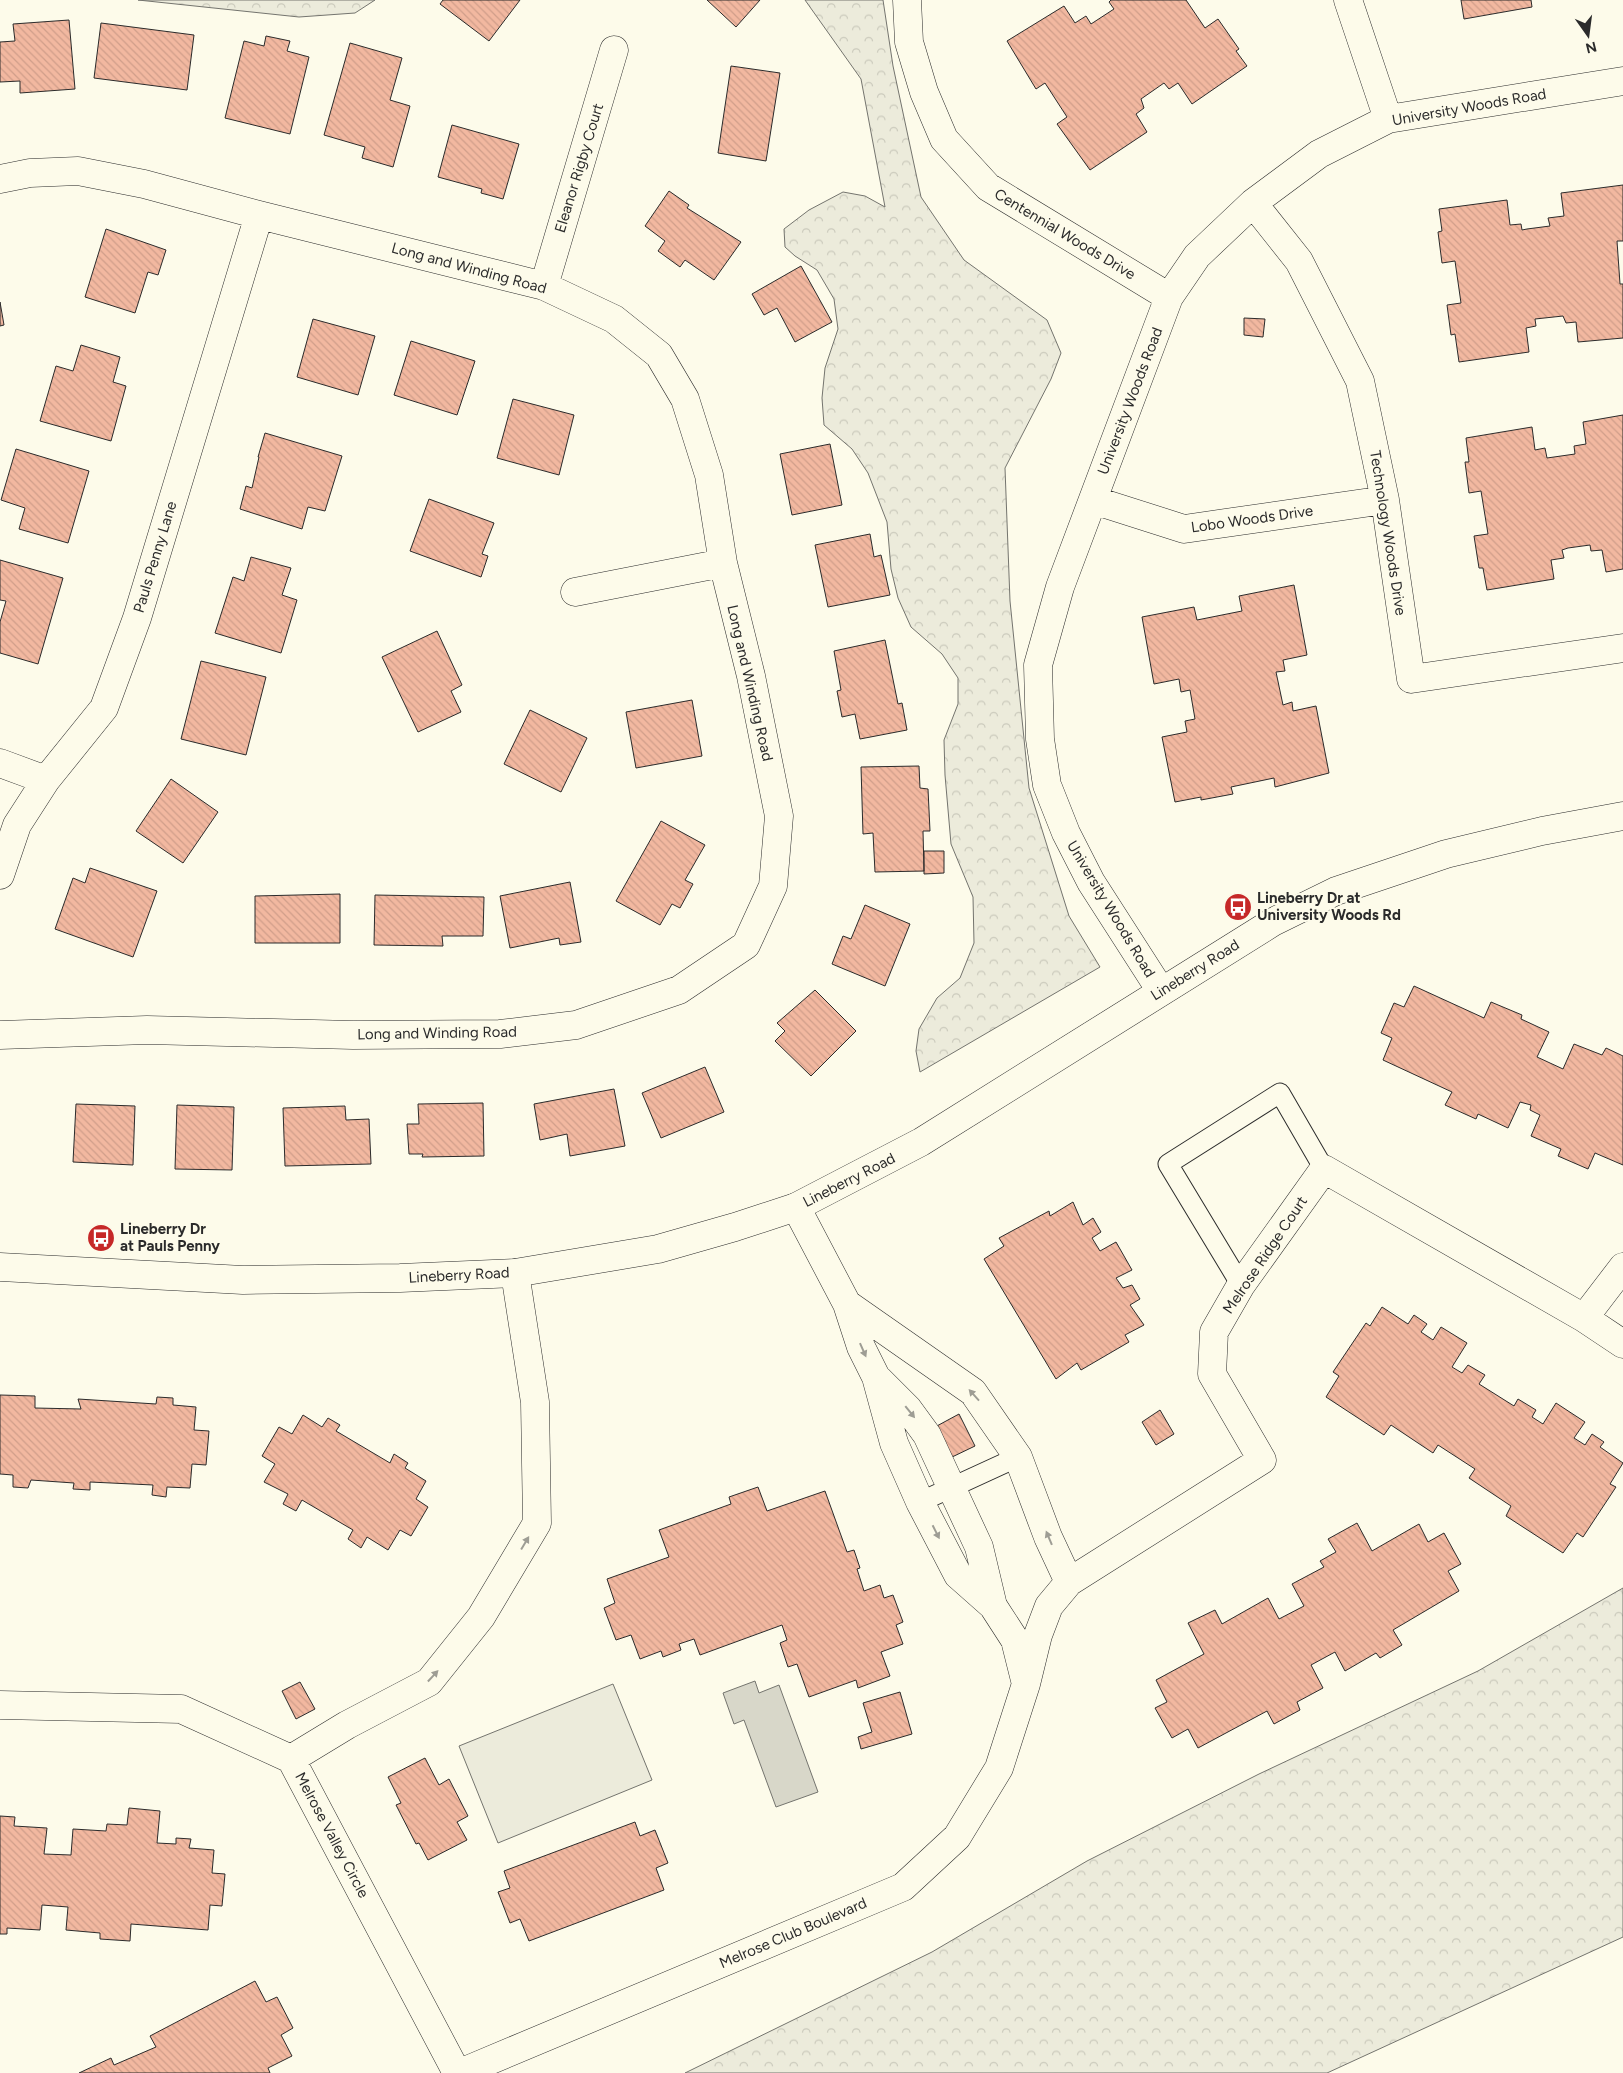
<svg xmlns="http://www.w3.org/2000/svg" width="1623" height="2073" viewBox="0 0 1623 2073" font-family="Figtree,sans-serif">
	<defs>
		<pattern id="forest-crowns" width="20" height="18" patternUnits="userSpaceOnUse" patternTransform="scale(1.25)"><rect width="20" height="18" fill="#ecebdb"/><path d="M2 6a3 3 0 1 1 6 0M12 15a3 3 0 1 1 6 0" fill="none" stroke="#cbcabc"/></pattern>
		<pattern id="building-back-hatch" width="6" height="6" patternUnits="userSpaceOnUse" patternTransform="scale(1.25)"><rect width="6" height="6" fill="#f2b8a0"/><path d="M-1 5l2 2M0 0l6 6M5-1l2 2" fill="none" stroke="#d09e8a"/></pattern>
	</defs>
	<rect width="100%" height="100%" fill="#fdfbea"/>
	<path fill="url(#forest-crowns)" stroke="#74746e" d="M138,0H375L355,13L299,17Z
		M805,0H883L893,66L921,197L964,260L1047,320L1061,353L1051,379L1005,468L1010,601L1029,788L1069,916L1100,967L920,1072L916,1051L919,1029L937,998L960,978L974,943L973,897L951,844L945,775L944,740L958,704V678L942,654L911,627L898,598L891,569L887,522L868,473L852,449L824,425L822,398L825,368L838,329L834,299L817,270L795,256L785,247L784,229L809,210L843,192L865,196L885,207L861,79Z
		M1623,1588V1937L1327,2073H685L932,1952L1087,1861L1259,1774L1478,1671Z"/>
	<path fill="#ecebdb" stroke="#74746e" d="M613,1684L652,1780L498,1843L459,1746Z"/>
	<path fill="#d8d7c9" stroke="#74746e" d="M755,1681L759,1693L779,1685L818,1792L776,1807L744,1720L734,1724L723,1693Z"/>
	<path fill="url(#building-back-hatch)" stroke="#2b2b2b" d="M443,0H520L489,41L440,4Z
		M707,0H760L736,27Z
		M1111,0H1186L1205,28L1218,19L1239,49L1236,51L1247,66L1192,104L1178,83L1169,89L1164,83L1141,99L1144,108L1136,114L1147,132L1090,170L1057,124L1067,117L1045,83L1036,89L1007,41L1064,6L1075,23L1086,16L1091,24L1114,9L1109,2Z
		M1461,0H1531L1532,7L1464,19Z
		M69,20L75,89L20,93V81L0,82V42L15,41L13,24Z
		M101,23L194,35L187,90L94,78Z
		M266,36L290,41L287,51L309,57L290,134L225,118L244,41L264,46Z
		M350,43L402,58L390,100L410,106L393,167L362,158L365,147L324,135Z
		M731,66L780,73L766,161L718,153Z
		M452,125L519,144L503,199L481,193L482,189L438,177Z
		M1623,185V241H1617L1620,284H1623V338L1578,342L1576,322L1566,323L1563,316L1535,319L1536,326L1526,328L1529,352L1459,362L1455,334L1451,335L1447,305L1461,303L1455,261L1442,263L1438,232L1442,231L1439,209L1507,200L1510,225L1521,224L1522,230L1527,229L1550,226L1548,218L1564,216L1561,193Z
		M669,191L689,205L687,208L741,242L714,280L685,260L680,267L658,251L665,241L645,226Z
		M106,229L166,250L158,275L148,272L135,313L85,297Z
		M801,266L832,322L795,342L777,308L764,315L752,294Z
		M0,302L4,325L0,326Z
		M1244,318L1265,319L1263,337L1244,335Z
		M313,319L375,336L358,395L297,377Z
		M411,341L475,361L457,415L394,395Z
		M81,345L120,357L113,382L126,386L111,441L40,421L56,366L73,371Z
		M513,399L574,415L559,475L497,458Z
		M1623,415V569L1606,572L1602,550L1591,551L1590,545L1568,548L1562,550L1564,558L1551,560L1554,579L1487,590L1483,568H1479L1474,536L1488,534L1481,491L1469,493L1465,462H1469L1466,438L1532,427L1535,450L1545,448L1547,458L1575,454L1574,446L1586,444L1583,422Z
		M265,433L342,456L325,511L308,507L302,529L240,509L246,486L252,488L259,457H258Z
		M830,444L842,505L792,515L780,454Z
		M16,449L89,471L68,543L19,529L25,508L1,500Z
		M429,499L494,523L482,554L488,556L481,577L410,551Z
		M870,534L874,557L881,555L890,595L828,607L815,545Z
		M251,557L291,568L282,595L297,600L281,653L215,633L233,577L244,581Z
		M0,560L63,578L38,664L0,653V622L6,601L0,600Z
		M1294,585L1307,655L1283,660L1285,671L1276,672L1283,705L1292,702L1293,711L1316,706L1329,773L1275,787L1274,778L1231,787L1233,794L1201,800V797L1175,802L1162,737L1187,732L1185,721L1195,719L1190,690L1181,692L1179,679L1154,684L1142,617L1194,607L1197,620L1242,611L1239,596Z
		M437,631L462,685L451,691L461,712L418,732L382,657Z
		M885,640L898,704L902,703L907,730L860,739L855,714L842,717L837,691L841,690L834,651Z
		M201,661L266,677L246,755L181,739Z
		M692,700L702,756L636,768L626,712Z
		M530,710L587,738L561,792L504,764Z
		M919,766L920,788L928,789L930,831H923L924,871L875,872L873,833L863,834L861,767Z
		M171,779L218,812L183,863L136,831Z
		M661,821L705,845L685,880L693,884L680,908L672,904L660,925L616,901Z
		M924,851H944V873L924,874Z
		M90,868L157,891L133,957L55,929L73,878L85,883Z
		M570,882L581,942L560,945L559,938L510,948L500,896Z
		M340,894V943H255V896Z
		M375,895L484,897L483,936H442L443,946L374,945Z
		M865,905L910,924L885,986L832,964L843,936L851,939Z
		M1414,986L1484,1018L1491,1002L1522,1015L1521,1019L1549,1032L1537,1057L1563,1069L1574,1044L1602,1055L1606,1048L1623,1056V1165L1595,1153L1588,1169L1558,1156L1561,1149L1531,1136L1540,1115L1530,1110L1531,1105L1520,1102L1508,1128L1478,1114L1476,1119L1445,1105L1452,1092L1383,1060L1392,1038L1381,1033L1394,1003L1404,1007Z
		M815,990L856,1031L811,1076L775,1041L785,1031L777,1023Z
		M705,1067L724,1112L661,1138L642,1093Z
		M614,1089L625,1146L570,1156L567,1134L540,1140L534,1104Z
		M483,1103L484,1156L422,1157L423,1154H409L407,1124H419L418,1104Z
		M76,1104L135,1106L133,1165L73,1162Z
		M177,1105L234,1107L232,1170L175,1169Z
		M345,1106L346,1120L369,1119L371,1164L285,1166L283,1108Z
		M1073,1202L1083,1225L1093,1218L1101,1232L1092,1238L1100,1251L1116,1242L1132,1270L1116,1278L1123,1288L1132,1285L1140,1299L1130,1305L1144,1325L1125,1335L1129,1342L1081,1370L1077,1363L1056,1379L984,1259L1004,1246L999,1238L1049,1211L1050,1216Z
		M1382,1307L1408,1324L1414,1315L1427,1324L1421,1332L1433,1340L1441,1327L1467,1343L1452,1367L1462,1373L1468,1365L1485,1375L1479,1384L1514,1406L1518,1399L1536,1410L1532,1417L1543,1424L1556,1403L1585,1422L1574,1438L1585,1445L1592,1434L1604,1442L1600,1447L1623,1463L1610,1484L1616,1487L1583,1537L1577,1533L1563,1553L1506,1516L1511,1506L1469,1478L1475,1469L1438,1445L1433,1453L1391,1425L1384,1435L1326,1397L1339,1376L1333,1372L1366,1323L1370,1326Z
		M0,1395L35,1396V1408L81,1409L78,1399L156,1404L157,1397L173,1398V1405L196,1407L194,1430L209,1431L206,1465L192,1464L190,1488L167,1487L166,1497L152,1495L153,1485L90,1482V1490L73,1489L74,1483L31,1480L28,1488L13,1487V1475L0,1474Z
		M1160,1410L1174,1434L1156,1445L1142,1422Z
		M959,1414L975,1446L950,1458L935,1427Z
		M303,1415L322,1427L328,1418L340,1425L336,1431L390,1463L394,1454L408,1463L405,1468L426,1481L416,1499L428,1507L411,1536L400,1530L388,1550L367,1537L361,1548L348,1539L353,1530L302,1500L296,1511L283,1504L288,1494L264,1482L275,1464L262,1456L279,1427L292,1434Z
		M758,1487L767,1511L825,1491L847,1552L854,1550L860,1568L857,1569L864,1591L880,1585L884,1598L893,1595L903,1622L896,1625L903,1644L881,1652L890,1676L858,1688L856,1680L809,1697L797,1664L788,1667L780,1643L787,1640L782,1625L700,1655L694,1639L679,1644L681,1650L663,1657L661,1651L640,1659L631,1635L616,1640L604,1608L615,1603L607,1579L669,1557L659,1530L731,1504L729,1497Z
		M1357,1523L1372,1551L1419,1524L1428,1542L1444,1533L1461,1564L1448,1571L1459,1591L1393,1630L1402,1645L1380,1658L1376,1653L1345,1671L1335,1652L1311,1665L1323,1688L1297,1702L1300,1710L1274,1724L1267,1711L1198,1748L1188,1729L1172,1738L1155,1708L1167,1702L1156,1680L1204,1654L1188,1623L1215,1610L1222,1624L1268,1598L1279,1619L1304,1606L1292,1584L1324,1567L1320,1561L1336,1552L1328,1539Z
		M300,1682L315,1709L296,1719L282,1691Z
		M900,1692L912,1734L861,1749L858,1737L872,1732L863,1703Z
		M425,1758L439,1785L449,1779L468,1816L457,1822L467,1840L428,1860L419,1843L416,1844L396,1805L401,1803L388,1777Z
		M129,1808L160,1811L157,1843L176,1844V1838L191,1839L189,1848L214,1850L212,1873L225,1874L222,1906L210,1905L208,1930L131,1924L130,1941L100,1939V1933L66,1930L68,1907L42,1905L40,1930L7,1928V1934H0V1816L15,1817L14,1826L47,1828L44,1854L71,1855L73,1829L106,1831L107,1824L127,1825Z
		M635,1822L640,1836L655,1830L668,1863L656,1868L664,1890L529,1941L520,1919L510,1923L498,1892L510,1888L504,1871Z
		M255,1981L266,2002L277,1997L293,2028L281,2035L292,2056L268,2068L270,2073H79L111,2058L114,2065L156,2047L150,2036Z"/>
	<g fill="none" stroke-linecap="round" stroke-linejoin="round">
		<g stroke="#2b2b2b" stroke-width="21">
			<path id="service" d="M1241,1285L1168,1164L1280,1093L1324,1169
				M920,1502L1018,1457"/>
		</g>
		<g stroke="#2b2b2b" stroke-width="29">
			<path id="minor" d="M907,0L909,42L924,92L944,139L988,187L1169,297
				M1348,0L1388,119
				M0,179L30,173L78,171L144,184L259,215L544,286L614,319L659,355L685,399L709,475L723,563L751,676L779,816L773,886L746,945L679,990L576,1025L500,1034L353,1035L147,1030L0,1035
				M1253,203L1299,261L1360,381L1385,500L1411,679L1623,648
				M544,286L614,50
				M1093,500L1184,529L1385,500
				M575,592L723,563
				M0,763L46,780
				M0,875L17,825L46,780L104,708L137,618L259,215
				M1161,991L1091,882L1066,833L1047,785L1040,739L1038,665L1060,587L1169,297L1197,256L1253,203L1319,154L1388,119L1623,81
				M796,1207L847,1304L861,1347L876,1377L894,1443L920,1502L958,1575L993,1606L1015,1640L1025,1680
				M847,1304L973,1392L1018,1457L1048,1537L1069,1582
				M1584,1318L1623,1267
				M877,1378L908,1409L927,1435L979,1547L993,1606
				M0,1705L181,1709L291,1759L457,2073
				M291,1759L347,1725L429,1682L481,1617L537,1523L535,1402L515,1273
				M460,2073L903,1887L957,1837L999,1768L1026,1684L1038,1635L1049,1606L1069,1582L1262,1460L1212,1374L1214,1332L1241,1285L1324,1169L1584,1318L1623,1344"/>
		</g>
		<g stroke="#2b2b2b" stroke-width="29">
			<path id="tertiary" d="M0,1267L243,1280L400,1278L515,1273L658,1249L735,1227L796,1207L921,1142L1273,922L1336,891L1446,854L1542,831L1623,816"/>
		</g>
		<use href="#service" stroke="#fdfbea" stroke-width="19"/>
		<use href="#minor" stroke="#fdfbea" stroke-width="28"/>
		<use href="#tertiary" stroke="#fdfbea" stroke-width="28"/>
	</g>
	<defs><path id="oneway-solid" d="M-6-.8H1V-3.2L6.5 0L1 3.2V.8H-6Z" transform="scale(1.25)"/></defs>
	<g fill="#9e9d94">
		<use href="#oneway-solid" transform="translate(863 1350) rotate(66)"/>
		<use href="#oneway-solid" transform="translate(974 1395) rotate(-132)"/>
		<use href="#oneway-solid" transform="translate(910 1412) rotate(51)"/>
		<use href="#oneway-solid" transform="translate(936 1532) rotate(63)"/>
		<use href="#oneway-solid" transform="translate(1049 1538) rotate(-113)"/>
		<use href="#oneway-solid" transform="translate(525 1543) rotate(-59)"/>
		<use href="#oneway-solid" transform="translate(433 1676) rotate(-47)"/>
	</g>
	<defs>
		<g id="bus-disc" transform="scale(1.4375)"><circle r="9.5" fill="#c62828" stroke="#fdfbea"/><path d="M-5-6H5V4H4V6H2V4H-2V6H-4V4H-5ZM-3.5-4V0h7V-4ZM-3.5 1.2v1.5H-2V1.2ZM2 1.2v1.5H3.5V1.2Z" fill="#fff"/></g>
	</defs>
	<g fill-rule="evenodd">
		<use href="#bus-disc" x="1238" y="907"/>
		<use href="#bus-disc" x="101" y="1238"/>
	</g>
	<g text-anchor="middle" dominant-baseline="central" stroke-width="4" stroke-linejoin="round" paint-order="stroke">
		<g font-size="15" fill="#2b2b2b" stroke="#fdfbea">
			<text transform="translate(1469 107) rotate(-10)">University Woods Road</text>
			<text transform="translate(579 168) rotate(-73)">Eleanor Rigby Court</text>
			<text transform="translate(1065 234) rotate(31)">Centennial Woods Drive</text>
			<text transform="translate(469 268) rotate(15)">Long and Winding Road</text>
			<text transform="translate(1130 401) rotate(-69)">University Woods Road</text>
			<text transform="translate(1252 519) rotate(-8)">Lobo Woods Drive</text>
			<text transform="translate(1388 533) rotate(81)">Technology Woods Drive</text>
			<text transform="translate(155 557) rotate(-73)">Pauls Penny Lane</text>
			<text transform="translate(750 683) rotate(77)">Long and Winding Road</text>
			<text transform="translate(1111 909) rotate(59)">University Woods Road</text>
			<text transform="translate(1195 970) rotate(-32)">Lineberry Road</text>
			<text transform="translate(437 1033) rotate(-1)">Long and Winding Road</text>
			<text transform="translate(849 1180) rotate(-27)">Lineberry Road</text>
			<text transform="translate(1265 1255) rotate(-56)">Melrose Ridge Court</text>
			<text transform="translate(459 1275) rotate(-3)">Lineberry Road</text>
			<text transform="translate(332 1835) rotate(62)">Melrose Valley Circle</text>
			<text transform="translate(793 1933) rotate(-23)">Melrose Club Boulevard</text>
		</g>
		<g font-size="15" font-weight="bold" fill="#2b2b2b" stroke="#fdfbea" text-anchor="start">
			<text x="1257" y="898">Lineberry Dr at<tspan x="1257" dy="17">University Woods Rd</tspan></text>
			<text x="120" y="1229">Lineberry Dr<tspan x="120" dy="17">at Pauls Penny</tspan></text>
		</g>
	</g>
	<g transform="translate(1588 35) rotate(166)" stroke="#fdfbea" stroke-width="4" paint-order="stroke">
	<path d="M0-4L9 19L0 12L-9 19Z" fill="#2b2b2b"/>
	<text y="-8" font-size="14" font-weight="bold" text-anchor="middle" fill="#2b2b2b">N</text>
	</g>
</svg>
